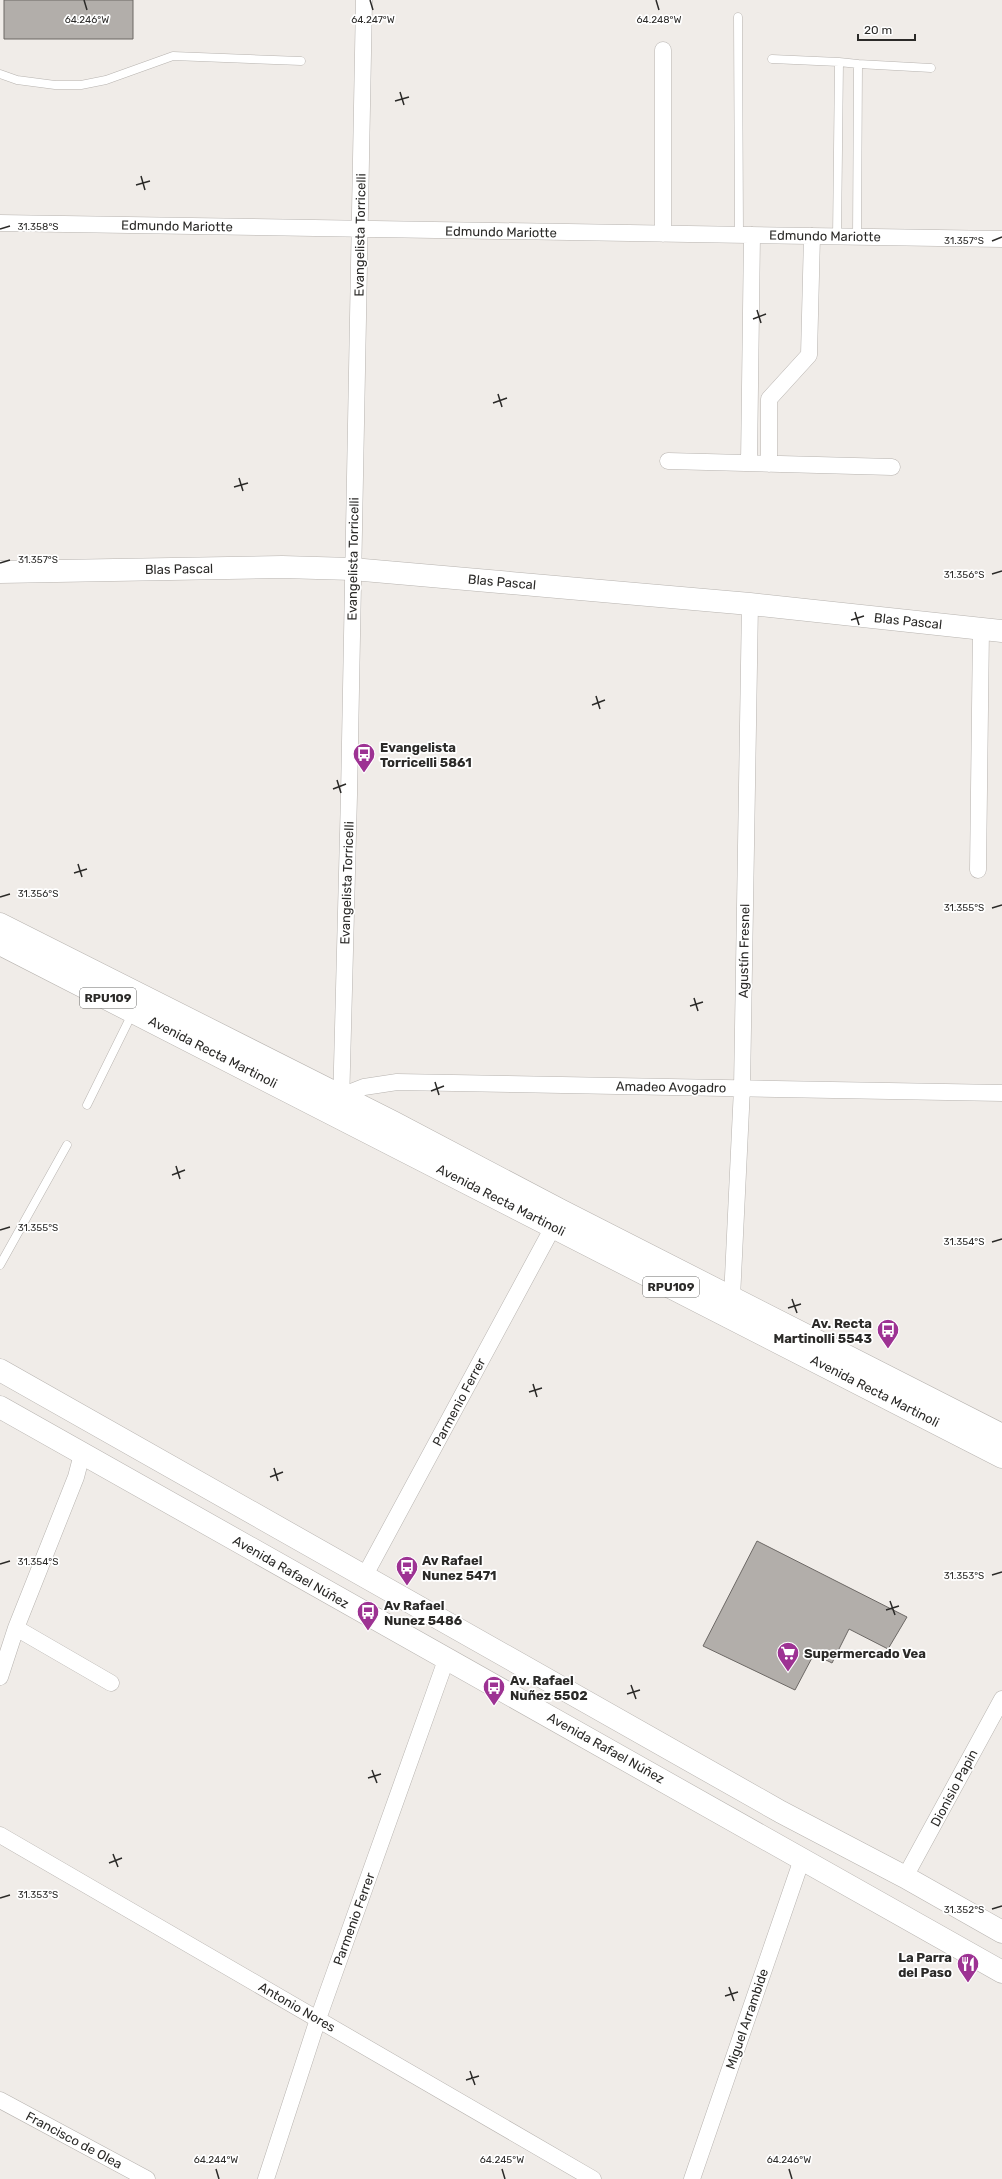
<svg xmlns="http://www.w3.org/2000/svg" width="1002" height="2179" viewBox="0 0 1002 2179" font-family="Rubik,sans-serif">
	<rect width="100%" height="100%" fill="#f0ece8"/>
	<path fill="#b2aeaa" stroke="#6c6865" d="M4,0H133V39H4Z
		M757,1541L907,1617L888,1649L849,1629L832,1663L814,1654L795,1690L703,1646Z"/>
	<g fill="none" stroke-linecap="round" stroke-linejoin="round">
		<g stroke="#b7b3af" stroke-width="9">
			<path id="lane" d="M738,17L739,235
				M772,59L839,62
				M858,64L931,68
				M0,74L17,80L55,85H81L106,80L173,56L301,61
				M837,237L839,62L858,64L857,237
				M87,1105L132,1014
				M0,1265L67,1145"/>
		</g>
		<g stroke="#b7b3af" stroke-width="17">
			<path id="street" d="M663,50V234
				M0,223L1002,239
				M668,461L892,467
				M749,463L752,235
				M769,464V399L809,355L812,236
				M978,870L981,629
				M341,1096L364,1087L397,1082L1002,1093
				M341,1106L349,795L364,0
				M732,1298L742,1088L750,604
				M364,1577L553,1227
				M16,1628L111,1683
				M0,1677L16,1628L76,1477L82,1454
				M0,1835L593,2179
				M905,1877L1002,1699
				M0,2100L147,2179
				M266,2179L318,2019L446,1660
				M692,2179L802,1859"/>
		</g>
		<g stroke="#b7b3af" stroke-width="23">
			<path id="secondary" d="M0,572L282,567L352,569L750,604L1002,631"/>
		</g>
		<g stroke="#b7b3af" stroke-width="23">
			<path id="primary" d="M0,924L393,1122L560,1210L1002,1435
				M0,944L1002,1457
				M0,1370L781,1812L905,1877L1002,1932
				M0,1407L1002,1972"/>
		</g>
		<use href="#lane" stroke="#fff" stroke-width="8"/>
		<use href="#street" stroke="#fff" stroke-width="16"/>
		<use href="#secondary" stroke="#fff" stroke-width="22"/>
		<use href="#primary" stroke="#fff" stroke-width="22"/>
	</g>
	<path fill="none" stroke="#2b2a28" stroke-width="1.5" d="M84,0L87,10M370,0L373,10M656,0L659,10M400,92L404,105M395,101L409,97M141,176L145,190M136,185L150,181M0,229L10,226M992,241L1002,237M757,310L761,323M753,319L766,314M498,394L502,407M493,403L507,398M239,478L243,491M234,487L248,483M0,563L10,560M992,574L1002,571M855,612L859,625M851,620L864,616M596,696L600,709M592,705L605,700M337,780L341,793M333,789L346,784M78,864L82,877M74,873L87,869M0,897L10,894M992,908L1002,905M694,998L698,1011M690,1006L703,1002M435,1082L439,1095M431,1091L444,1086M176,1166L180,1179M172,1175L185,1170M0,1230L10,1227M992,1242L1002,1239M792,1299L797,1313M788,1308L801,1304M533,1384L537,1397M529,1392L542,1388M274,1468L278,1481M270,1477L283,1472M0,1564L10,1561M992,1575L1002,1572M890,1601L895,1615M886,1610L899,1606M631,1685L636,1699M627,1694L640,1690M372,1770L377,1783M368,1778L381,1774M113,1854L118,1867M109,1863L122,1858M0,1898L10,1895M992,1909L1002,1906M729,1987L734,2001M725,1996L738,1992M470,2071L475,2085M466,2080L479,2076M216,2169L219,2179M502,2169L505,2179M789,2169L792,2179"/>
	<defs>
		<g id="bus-pin" transform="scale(1.15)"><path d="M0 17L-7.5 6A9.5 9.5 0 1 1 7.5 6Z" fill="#9d3293" stroke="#fff"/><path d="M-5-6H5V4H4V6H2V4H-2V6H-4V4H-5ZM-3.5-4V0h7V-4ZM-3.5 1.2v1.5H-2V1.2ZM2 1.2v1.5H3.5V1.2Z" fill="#fff"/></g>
		<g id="supermarket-pin" transform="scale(1.15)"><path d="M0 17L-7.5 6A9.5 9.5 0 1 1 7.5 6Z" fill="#9d3293" stroke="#fff"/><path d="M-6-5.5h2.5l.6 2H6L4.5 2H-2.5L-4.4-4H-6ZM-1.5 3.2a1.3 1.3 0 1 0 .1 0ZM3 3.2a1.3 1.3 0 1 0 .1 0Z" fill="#fff"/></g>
		<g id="restaurant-pin" transform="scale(1.15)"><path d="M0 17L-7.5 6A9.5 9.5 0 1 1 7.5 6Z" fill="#9d3293" stroke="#fff"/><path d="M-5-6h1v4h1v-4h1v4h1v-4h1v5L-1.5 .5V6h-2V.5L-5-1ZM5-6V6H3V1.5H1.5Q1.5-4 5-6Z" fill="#fff"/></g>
	</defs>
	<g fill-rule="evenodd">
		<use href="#bus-pin" x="364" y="754"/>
		<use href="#bus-pin" x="888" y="1330"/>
		<use href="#bus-pin" x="407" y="1567"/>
		<use href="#bus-pin" x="368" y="1612"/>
		<use href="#supermarket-pin" x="788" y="1653"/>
		<use href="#bus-pin" x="494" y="1687"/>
		<use href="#restaurant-pin" x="968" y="1964"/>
	</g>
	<g text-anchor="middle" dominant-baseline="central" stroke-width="3.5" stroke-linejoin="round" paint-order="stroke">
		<g fill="#fff" stroke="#6b6a68" stroke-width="1">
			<rect x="80" y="988" width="56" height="20" rx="3"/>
			<rect x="643" y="1277" width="56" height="20" rx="3"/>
		</g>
		<g font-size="12" font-weight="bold" fill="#2b2a28">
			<text x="108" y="998">RPU109</text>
			<text x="671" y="1287">RPU109</text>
		</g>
		<g font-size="13" fill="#2b2a28" stroke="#fff">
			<text transform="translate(177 226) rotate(1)">Edmundo Mariotte</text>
			<text transform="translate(501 232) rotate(1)">Edmundo Mariotte</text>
			<text transform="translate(360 235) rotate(-89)">Evangelista Torricelli</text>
			<text transform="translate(825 236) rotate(1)">Edmundo Mariotte</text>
			<text transform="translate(353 559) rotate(-89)">Evangelista Torricelli</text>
			<text transform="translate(179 569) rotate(-1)">Blas Pascal</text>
			<text transform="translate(502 582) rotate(5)">Blas Pascal</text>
			<text transform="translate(908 621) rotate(6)">Blas Pascal</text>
			<text transform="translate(347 883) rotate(-88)">Evangelista Torricelli</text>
			<text transform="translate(744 951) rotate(-89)">Agustín Fresnel</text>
			<text transform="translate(213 1052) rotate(27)">Avenida Recta Martinoli</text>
			<text transform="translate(671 1087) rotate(1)">Amadeo Avogadro</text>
			<text transform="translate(501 1200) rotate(27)">Avenida Recta Martinoli</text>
			<text transform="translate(875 1391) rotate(27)">Avenida Recta Martinoli</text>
			<text transform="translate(459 1402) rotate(-62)">Parmenio Ferrer</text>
			<text transform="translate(291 1572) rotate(30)">Avenida Rafael Núñez</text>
			<text transform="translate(606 1748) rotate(29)">Avenida Rafael Núñez</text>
			<text transform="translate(954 1788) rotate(-62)">Dionisio Papin</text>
			<text transform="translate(354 1919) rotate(-70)">Parmenio Ferrer</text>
			<text transform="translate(297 2007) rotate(30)">Antonio Nores</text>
			<text transform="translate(747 2019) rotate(-71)">Miguel Arrambide</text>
			<text transform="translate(74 2140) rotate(28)">Francisco de Olea</text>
		</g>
		<g font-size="13" font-weight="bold" fill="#2b2a28" stroke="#fff" text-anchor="start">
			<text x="380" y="747">Evangelista<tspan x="380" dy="15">Torricelli 5861</tspan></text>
			<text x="872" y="1323" text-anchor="end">Av. Recta<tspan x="872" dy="15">Martinolli 5543</tspan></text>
			<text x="422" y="1560">Av Rafael<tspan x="422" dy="15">Nunez 5471</tspan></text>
			<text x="384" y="1605">Av Rafael<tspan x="384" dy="15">Nunez 5486</tspan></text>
			<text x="804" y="1653">Supermercado Vea</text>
			<text x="510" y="1680">Av. Rafael<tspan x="510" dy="15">Nuñez 5502</tspan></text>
			<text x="952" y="1957" text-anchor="end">La Parra<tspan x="952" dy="15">del Paso</tspan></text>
		</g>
	</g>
	<g font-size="10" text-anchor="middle" fill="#2b2a28" stroke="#fff" stroke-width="3.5" stroke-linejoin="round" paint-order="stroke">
		<text x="87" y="23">64.246°W</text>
		<text x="373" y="23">64.247°W</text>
		<text x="659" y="23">64.248°W</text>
		<text x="38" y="230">31.358°S</text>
		<text x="964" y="244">31.357°S</text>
		<text x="38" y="563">31.357°S</text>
		<text x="964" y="578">31.356°S</text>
		<text x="38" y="897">31.356°S</text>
		<text x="964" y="911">31.355°S</text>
		<text x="38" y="1231">31.355°S</text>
		<text x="964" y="1245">31.354°S</text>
		<text x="38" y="1565">31.354°S</text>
		<text x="964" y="1579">31.353°S</text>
		<text x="38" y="1898">31.353°S</text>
		<text x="964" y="1913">31.352°S</text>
		<text x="216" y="2163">64.244°W</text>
		<text x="502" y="2163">64.245°W</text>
		<text x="789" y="2163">64.246°W</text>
	</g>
	<path d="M858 34v6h57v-6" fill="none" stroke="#2b2a28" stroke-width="2"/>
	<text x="864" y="34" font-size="12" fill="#2b2a28" stroke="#ffffff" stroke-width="3" paint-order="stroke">20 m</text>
</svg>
